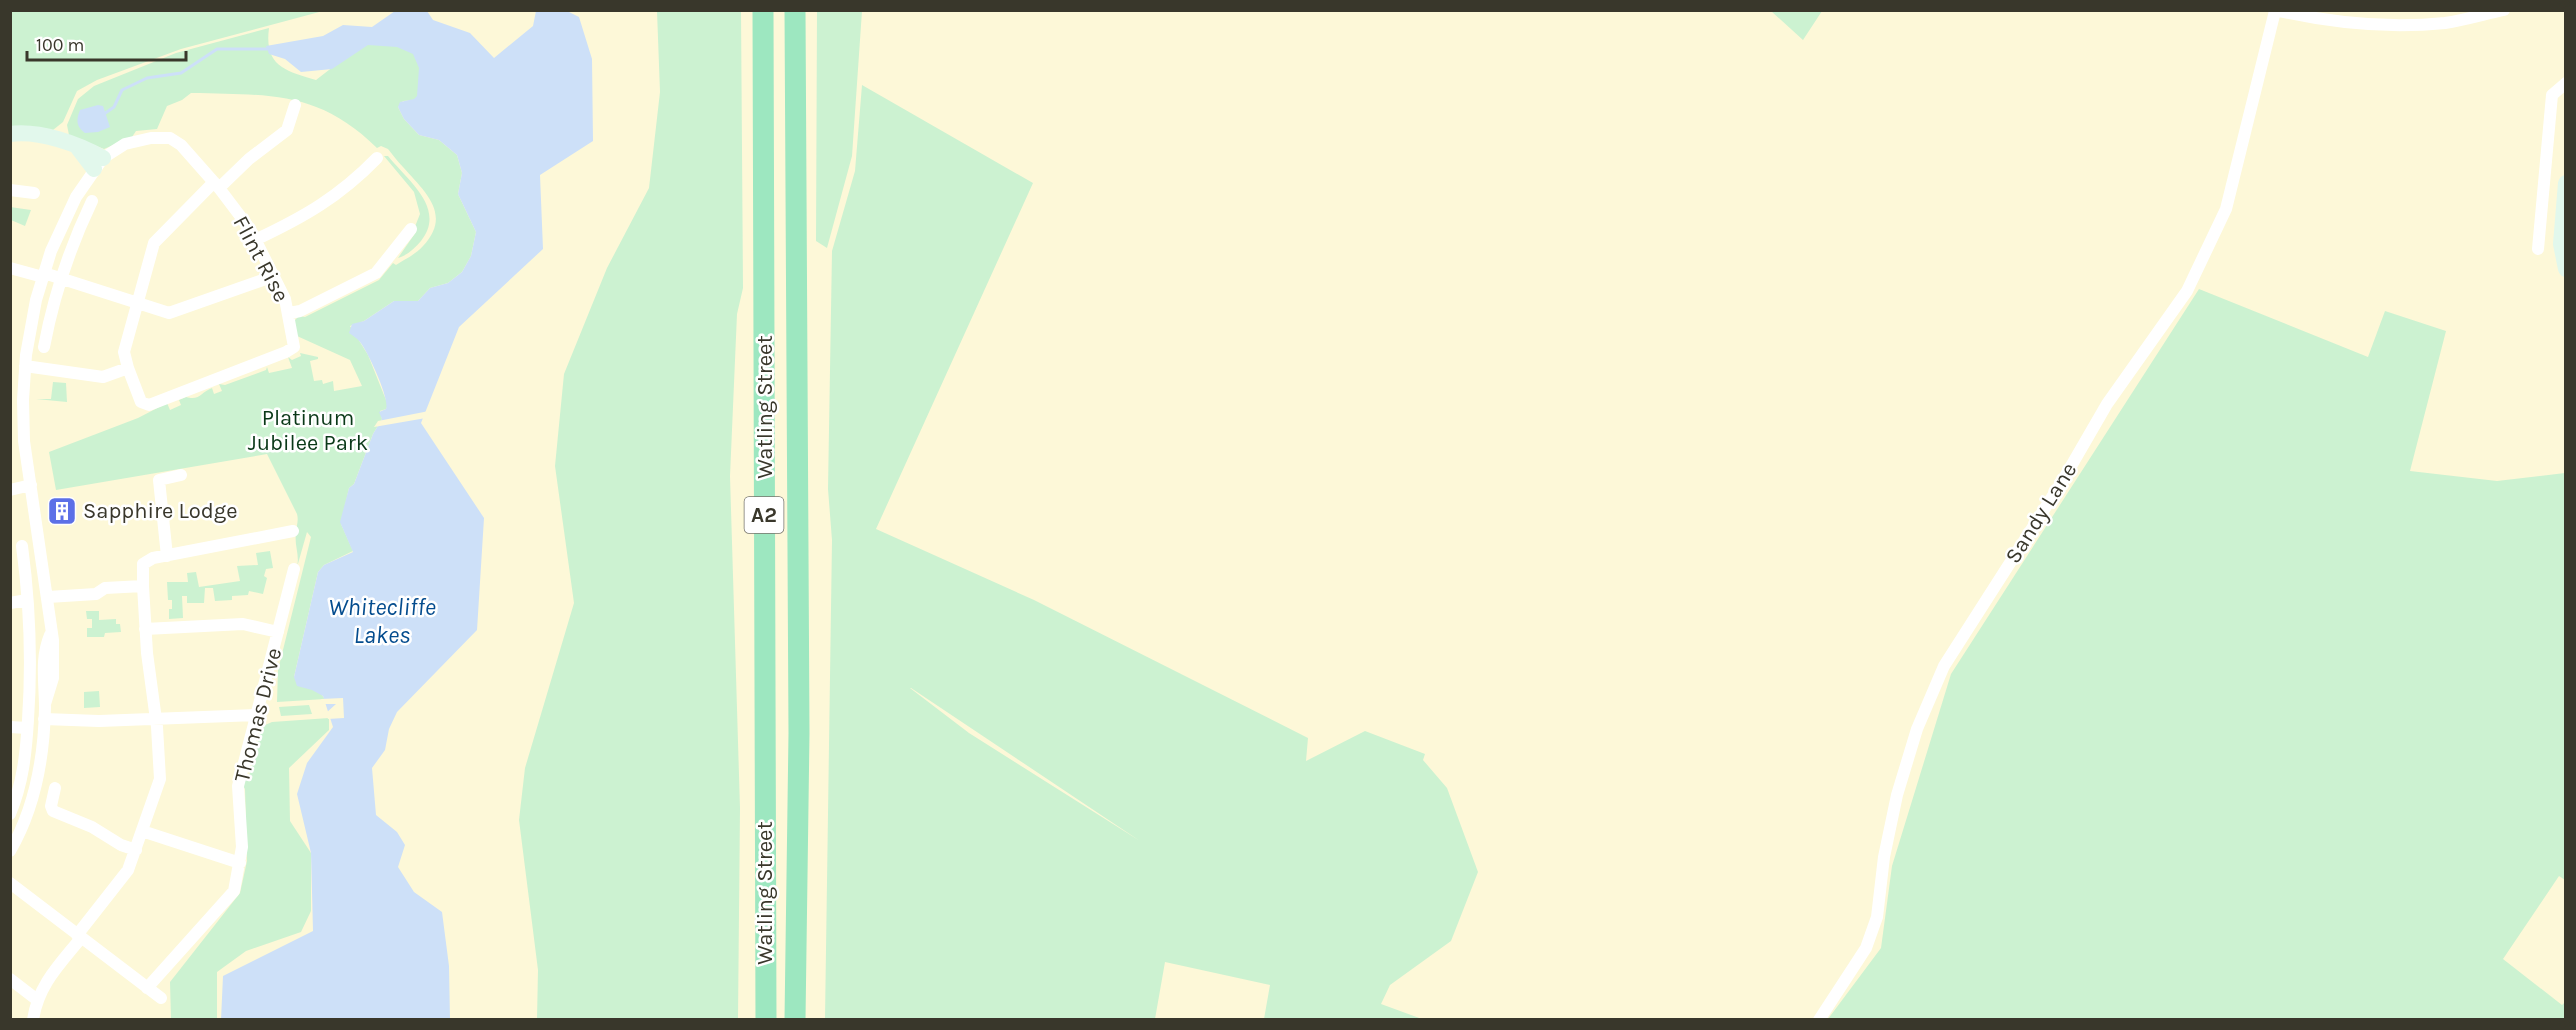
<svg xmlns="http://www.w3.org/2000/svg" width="2576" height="1030" viewBox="0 0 2576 1030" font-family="Karla,sans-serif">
	<rect width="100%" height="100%" fill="#fdf8d8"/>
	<path fill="#ccf2d1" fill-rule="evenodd" d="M10,11H323L181,49L97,80L77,91L63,122L53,130L11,128Z
		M405,11L488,122L416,100L403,101L398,107L404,119L419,135L439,140L457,155L462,173L458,194L476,232L471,256L462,272L448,283L430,288L418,301H394L364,321L350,326L368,355L388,405L386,409L380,411L382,419L373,434L354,484L349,488L341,524L353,551L324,565L318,572L294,677L321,694L325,699L277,702L278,670L311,537L307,532L297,567C300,555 294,545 296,533C296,526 299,522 297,514L267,454L56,490L49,452L138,418L167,403L170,410L181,405L179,400L186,397C200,401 201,392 212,388L214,394L222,391L219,384L225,385L266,370L267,367L269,373L292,368L288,357L292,360L301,356L300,353L318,357V359L310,361L314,381L322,380L323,384L333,381L334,391L362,386L350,360L297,336L294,321L299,316L305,317L379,280L393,263L396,265C405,259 415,255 423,246C453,214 424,191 403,167C397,161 393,155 388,149L381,146L377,148C318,90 269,95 191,93L182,100L167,106L157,129L136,131L132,137L104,149L69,135L67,125L78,99L94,86L176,53L269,28C264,66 285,71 316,80Z
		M657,11H741L743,288L737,314L730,476L740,808L738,1019H537L538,970L519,820L525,768L574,603L555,466L564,374L607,268L649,188L660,92Z
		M817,11H862L852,156L827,248L816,241Z
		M1771,11H1822L1803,40Z
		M862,85L1033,183L876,529L1034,600L1308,738L1306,761L1365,731L1425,754L1423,760L1447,788L1478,872L1451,941L1390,985L1381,1004L1422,1019H1264L1270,985L1165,962L1155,1019H825L832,540L828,489L832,251L855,171ZM910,688H911L1140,841L969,733Z
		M384,156H388C407,180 447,208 421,241C415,248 408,255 398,258L416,232L414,229L420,214L414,192Z
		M10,207L31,210L25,226L11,220Z
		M2199,289L2368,357L2385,311L2446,331L2410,471L2497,481L2565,473V880L2559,876L2503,959L2562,1005L2565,1002V1019H1828L1881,948L1892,866L1951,674Z
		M53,382L66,383L67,402L36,399H51Z
		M270,551L273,568L266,569L264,576L267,578L263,594L249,591L248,595L232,596V600L215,601L213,588H205L204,603H187V596H182L183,618L169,619V609H172V600H168L167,582H188L187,573L196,572L199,587L240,581L237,566L258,565L256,553Z
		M86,611H99V620L116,619V624H120L121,632L105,633L104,637H87V628H92V619H87Z
		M99,691L100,707L84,708V692Z
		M309,705L312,714L281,716L279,707Z
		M329,718V730L289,768L290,821L311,853V911L301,932L246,951L217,972V1019H171L170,982L240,893L247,861L245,789L242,785L245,778L249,776L260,735L258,728L272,722Z"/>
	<path fill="#cde0f8" d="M395,11H427L433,20L470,33L494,58L533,26L536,11H567L579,17L592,59L593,141L540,175L543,249L459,327L421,423L484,518L477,630L397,712L389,729L385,750L372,768L376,815L397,832L405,845L398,867L414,892L442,912L449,966L450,1019L221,1020L223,976L313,931L311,853L297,794L307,763L333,727L323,696L312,690L297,686L294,677L318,572L324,565L353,552L340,522L349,488L354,484L373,434L382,419L379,412L386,409C390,399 368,352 360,342C357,338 353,336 349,333L352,324L364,321L394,301H418L430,288L448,283L462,272L471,256L476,232L458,194L462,173L457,155L439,140L419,135L404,119L398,107L400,102L414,99L417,96L419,68L413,54L397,47L368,45L332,69L301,72L285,59L269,54L266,46L323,36L343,25L372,27Z
		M98,105L103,106L110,127L98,132L85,133C76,126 76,120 80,110Z"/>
	<path fill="#fdf8d8" d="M429,411L426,418L374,427L378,421Z
		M343,698L344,718L328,719L326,713L336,704H323L321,699Z"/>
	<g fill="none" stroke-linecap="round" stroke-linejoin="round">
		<path stroke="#cde0f8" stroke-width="3" d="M104,114L114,107L122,90L147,78L181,73L217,49H267"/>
		<path stroke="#fff" stroke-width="12" d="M2275,10C2331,23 2387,29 2445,23C2465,20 2485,14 2504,10
			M219,188L249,159L287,130L295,105
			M10,190L34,193
			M255,240C304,217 339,197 377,158
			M2538,249L2552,95L2566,83
			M10,268L43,277
			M44,273L169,313L274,276
			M290,313L300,311L376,273L411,229
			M44,347C54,294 69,249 92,201
			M25,366L103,377L128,368L124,352L154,243L214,182
			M10,490L31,485
			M167,556L159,480L181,475
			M48,597L96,594L105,588L143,586V564L153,558L293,531
			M10,603L27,600
			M145,629L243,624L278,632
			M45,704L53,678V640L24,441L23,400L26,355L36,300L51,251L76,197L103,158L125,144L151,138H170L181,145L219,188L250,229L285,299L294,347L286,352L149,405L141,402L128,368
			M44,719L99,721L257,715
			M10,727L27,728
			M55,788L51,806L53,811L92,827L121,845L136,850
			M10,814C23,783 26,753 28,720C32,661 30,605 22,546
			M142,831L240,863
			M10,851C35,808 44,757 45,708C45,682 40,659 50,635
			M10,883L161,998
			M77,935L128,870L160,779L157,727L147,653L143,586
			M10,979L36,999
			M147,988L234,891L242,847L238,786L294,569
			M33,1020C38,985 60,964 81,938
			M1819,1020L1866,948L1877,917L1884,857L1897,795L1917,729L1944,666L2063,480L2107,404L2187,291L2226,209L2275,11"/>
		<path stroke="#e2f8ec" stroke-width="16" d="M10,134C40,130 78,144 103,158
			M78,148L94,169
			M2566,183L2561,244L2566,269"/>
		<path stroke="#9de7c0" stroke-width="21" d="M763,10L766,1020
			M795,1020L799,733L795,10"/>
	</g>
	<defs>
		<g id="building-square" transform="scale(1.5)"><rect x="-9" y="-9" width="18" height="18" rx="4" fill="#5c70e7" stroke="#fff"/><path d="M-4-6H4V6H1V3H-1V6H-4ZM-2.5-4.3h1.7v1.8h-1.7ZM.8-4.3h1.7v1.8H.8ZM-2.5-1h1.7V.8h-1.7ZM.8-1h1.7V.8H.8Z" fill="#fff"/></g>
	</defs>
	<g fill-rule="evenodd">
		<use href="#building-square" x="62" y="511"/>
	</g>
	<g text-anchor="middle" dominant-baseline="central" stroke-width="5" stroke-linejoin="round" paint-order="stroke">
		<rect fill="#fff" stroke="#74736b" stroke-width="1.5" x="744.5" y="497" width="39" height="36" rx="4.5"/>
		<g font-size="21" font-weight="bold" fill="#39372b">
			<text x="764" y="515">A2</text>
		</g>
		<g font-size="22" fill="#39372b" stroke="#fff">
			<text transform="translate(261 259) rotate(62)">Flint Rise</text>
			<text transform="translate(765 407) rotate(-90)">Watling Street</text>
			<text transform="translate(2041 513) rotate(-58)">Sandy Lane</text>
			<text transform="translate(258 715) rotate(-76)">Thomas Drive</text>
			<text transform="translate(765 893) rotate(-90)">Watling Street</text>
		</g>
		<g font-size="22" fill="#0a3918" stroke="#fff">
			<text x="308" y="418">Platinum<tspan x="308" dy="25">Jubilee Park</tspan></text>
		</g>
		<g font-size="22" fill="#39372b" stroke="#fff" text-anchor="start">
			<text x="83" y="511">Sapphire Lodge</text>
		</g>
		<g font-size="24" font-style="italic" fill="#044c8e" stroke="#fff">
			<text x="382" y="607">Whitecliffe<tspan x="382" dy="28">Lakes</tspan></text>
		</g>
	</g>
	<rect width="2576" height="1030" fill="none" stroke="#39372b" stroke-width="24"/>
	<path d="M27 51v9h159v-9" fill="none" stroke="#39372b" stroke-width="3"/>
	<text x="36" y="51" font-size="18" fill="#39372b" stroke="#ffffff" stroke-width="4.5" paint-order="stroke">100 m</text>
</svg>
